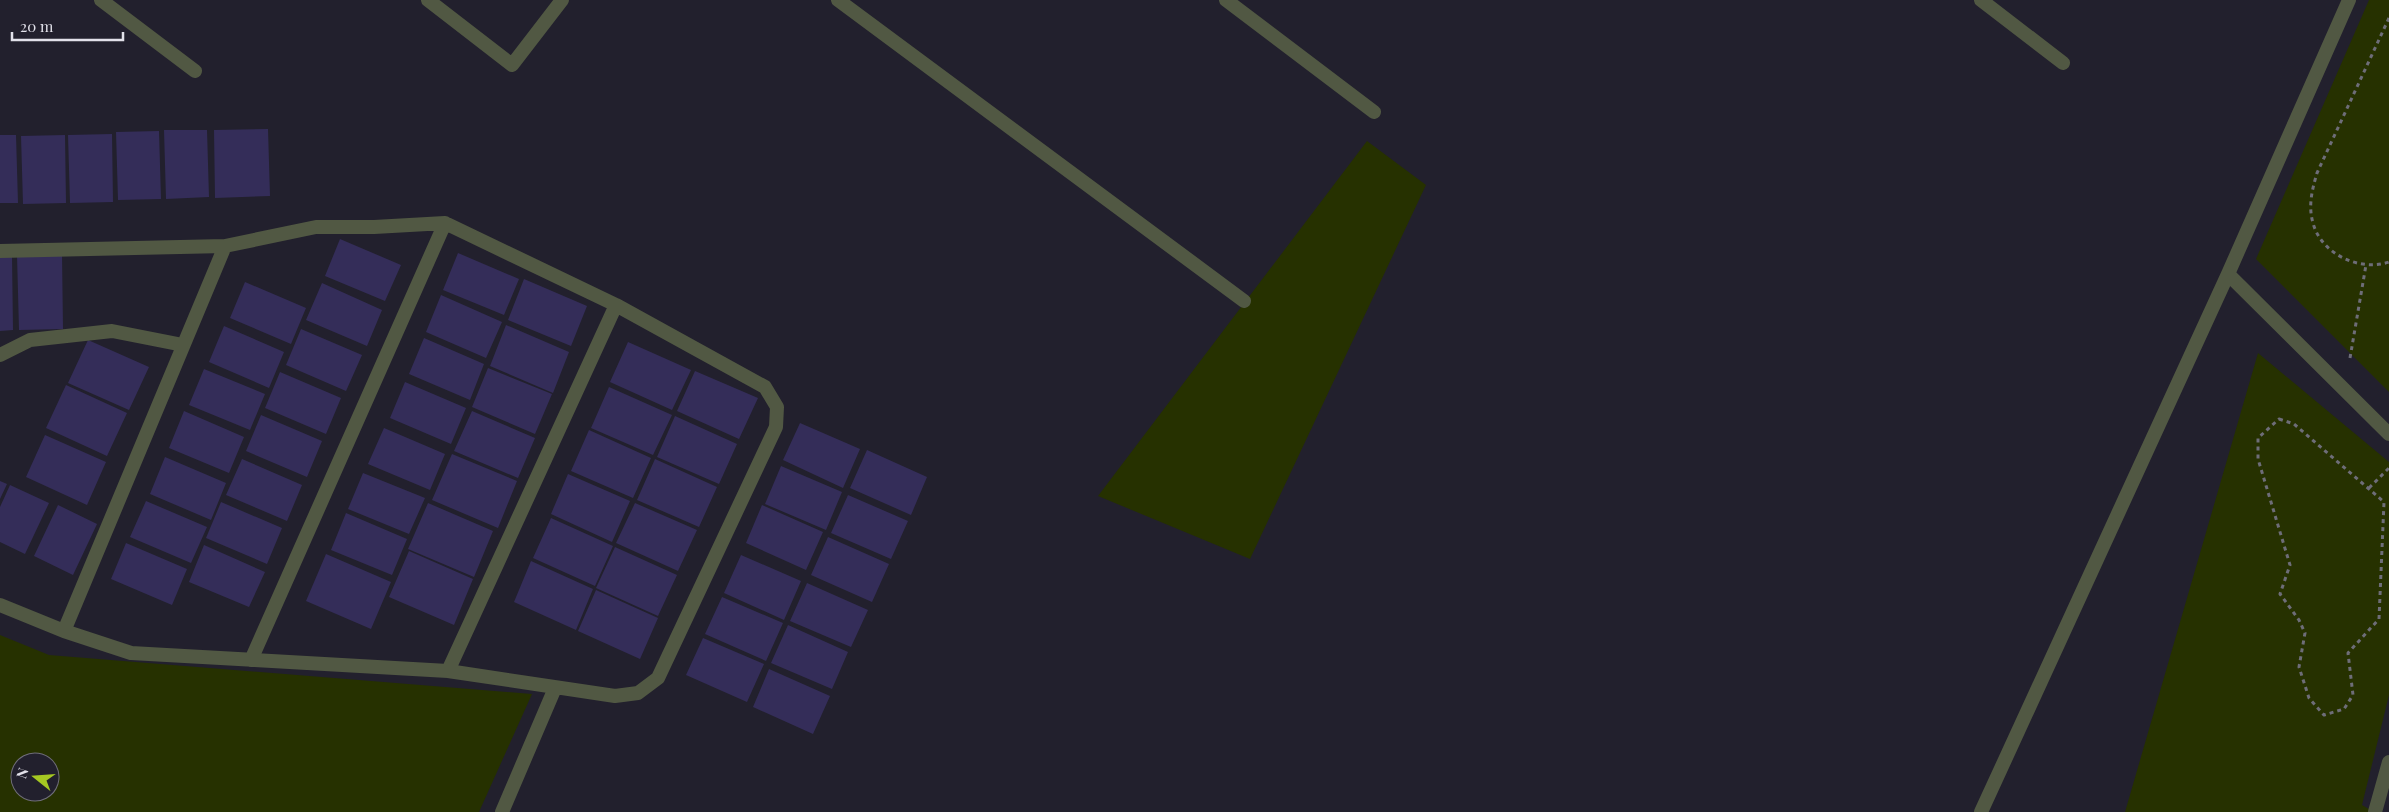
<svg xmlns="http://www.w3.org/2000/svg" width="2389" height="812" viewBox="0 0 2389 812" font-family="'Playfair Display',serif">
	<rect width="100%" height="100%" fill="#22202d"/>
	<path fill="#263100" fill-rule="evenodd" d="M2369,0H2389V392L2256,259Z
		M1367,141L1426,185L1250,559L1098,496Z
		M2258,353L2389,462V695L2362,805L2374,812H2125Z
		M0,635L49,655L532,694L479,812H0ZM20,762H50V792H20Z"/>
	<path fill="#342d59" d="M268,129L270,196L215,198L214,130Z
		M164,130H207L209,197L166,199Z
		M159,131L161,199L118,200L116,132Z
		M112,134L113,202L70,203L68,135Z
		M0,135H16L18,203H0Z
		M65,135L66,203L23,204L21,136Z
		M340,239L401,265L385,301L325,276Z
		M458,253L519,279L504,315L443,290Z
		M62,254L63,329L19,330L17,255Z
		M0,256H12L13,330L0,331Z
		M524,279L587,306L571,346L508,320Z
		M245,282L306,308L291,344L230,318Z
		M322,283L382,310L367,346L306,320Z
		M441,295L502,322L486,358L426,332Z
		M506,325L569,352L553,393L490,366Z
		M224,326L284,352L269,388L209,362Z
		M301,329L362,355L346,391L286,365Z
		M424,338L484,364L470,400L409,374Z
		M88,340L149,367L129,410L68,383Z
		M628,342L691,370L672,410L610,382Z
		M488,368L552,394L535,434L472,407Z
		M204,369L265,394L250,430L189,405Z
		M695,371L758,398L739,439L677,411Z
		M280,372L341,398L326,434L265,408Z
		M405,382L466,408L451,444L390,418Z
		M66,385L127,413L107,456L46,428Z
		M609,387L672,415L653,455L591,428Z
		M184,411L244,437L229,473L169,448Z
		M472,411L535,438L518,478L454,451Z
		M261,415L322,441L307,477L246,451Z
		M675,416L737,444L719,484L657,457Z
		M800,423L860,449L843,488L783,460Z
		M384,428L445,454L430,490L368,464Z
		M589,430L651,458L633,498L571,471Z
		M45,435L106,462L87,505L26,477Z
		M867,450L927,477L911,515L850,488Z
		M452,454L517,481L498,528L432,500Z
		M165,457L226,483L211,520L150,494Z
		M242,459L302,485L287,521L226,495Z
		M655,459L717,487L699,527L637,500Z
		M781,466L842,492L826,530L765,504Z
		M363,473L425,498L409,534L348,509Z
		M568,474L630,501L612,542L551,514Z
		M0,481L7,484L0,499Z
		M10,485L49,503L25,554L0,542V507Z
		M848,495L908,521L891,559L831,533Z
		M146,501L207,527L191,563L130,537Z
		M221,502L282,528L267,564L206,538Z
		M428,503L493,531L474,577L408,549Z
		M635,503L697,530L678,571L616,543Z
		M58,505L97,524L73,575L34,556Z
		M762,505L823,532L806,570L746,543Z
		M346,513L407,539L392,575L331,550Z
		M551,518L613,546L595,586L533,558Z
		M828,537L889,564L872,602L811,575Z
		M126,543L187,569L172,605L111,579Z
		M204,545L265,572L249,607L189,582Z
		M615,547L677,575L658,616L596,588Z
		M409,551L473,579L454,625L389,597Z
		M326,554L391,582L371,629L306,601Z
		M741,555L801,581L784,620L724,593Z
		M531,561L593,589L576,630L514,602Z
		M807,583L868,610L851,647L790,621Z
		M596,590L658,618L640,659L578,631Z
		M722,597L783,623L766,661L705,634Z
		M788,625L848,652L832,689L771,663Z
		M703,638L764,664L747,702L686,675Z
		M769,669L830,696L813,734L753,707Z"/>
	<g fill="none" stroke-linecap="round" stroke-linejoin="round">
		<path stroke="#6e6d78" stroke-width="3" stroke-dasharray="4 4" stroke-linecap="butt" d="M2389,18L2317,173C2312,190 2308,206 2313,223C2321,254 2360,272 2389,262
			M2350,358L2366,265
			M2279,419L2294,424L2384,502L2379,619L2348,653L2353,695L2344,709L2324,715L2309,698L2299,667L2305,633L2299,620L2280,594L2290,565L2258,459V438Z
			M2369,488L2389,468"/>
		<path stroke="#515843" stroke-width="14" d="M0,251L225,246L316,227H374L445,223L616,305L765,387L777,407L776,427L658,678L638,693L615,696L448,671L131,653L64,631L0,605
			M0,355L30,340L112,331L183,345
			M64,631L225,246
			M251,660L445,223
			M448,671L616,305
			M502,812L555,688"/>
		<path stroke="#515843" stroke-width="14" d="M101,0L195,71
			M428,0L512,65L562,0
			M838,0L1244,301
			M1226,0L1374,112
			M1981,0L2063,63
			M2228,274L2389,434
			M1981,812L2228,274L2349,0
			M2375,812L2389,762"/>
	</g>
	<g transform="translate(35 777) rotate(287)"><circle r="24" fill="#22202d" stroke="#6f6d79"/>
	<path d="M0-4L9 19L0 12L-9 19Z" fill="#a5c822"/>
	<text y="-8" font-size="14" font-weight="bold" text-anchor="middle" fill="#e2e1ea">N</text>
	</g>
	<path d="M12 32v8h111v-8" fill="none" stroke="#e2e1ea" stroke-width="2.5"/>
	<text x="20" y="32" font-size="15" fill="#e2e1ea" stroke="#22202d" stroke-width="4" paint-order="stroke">20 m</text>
</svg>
